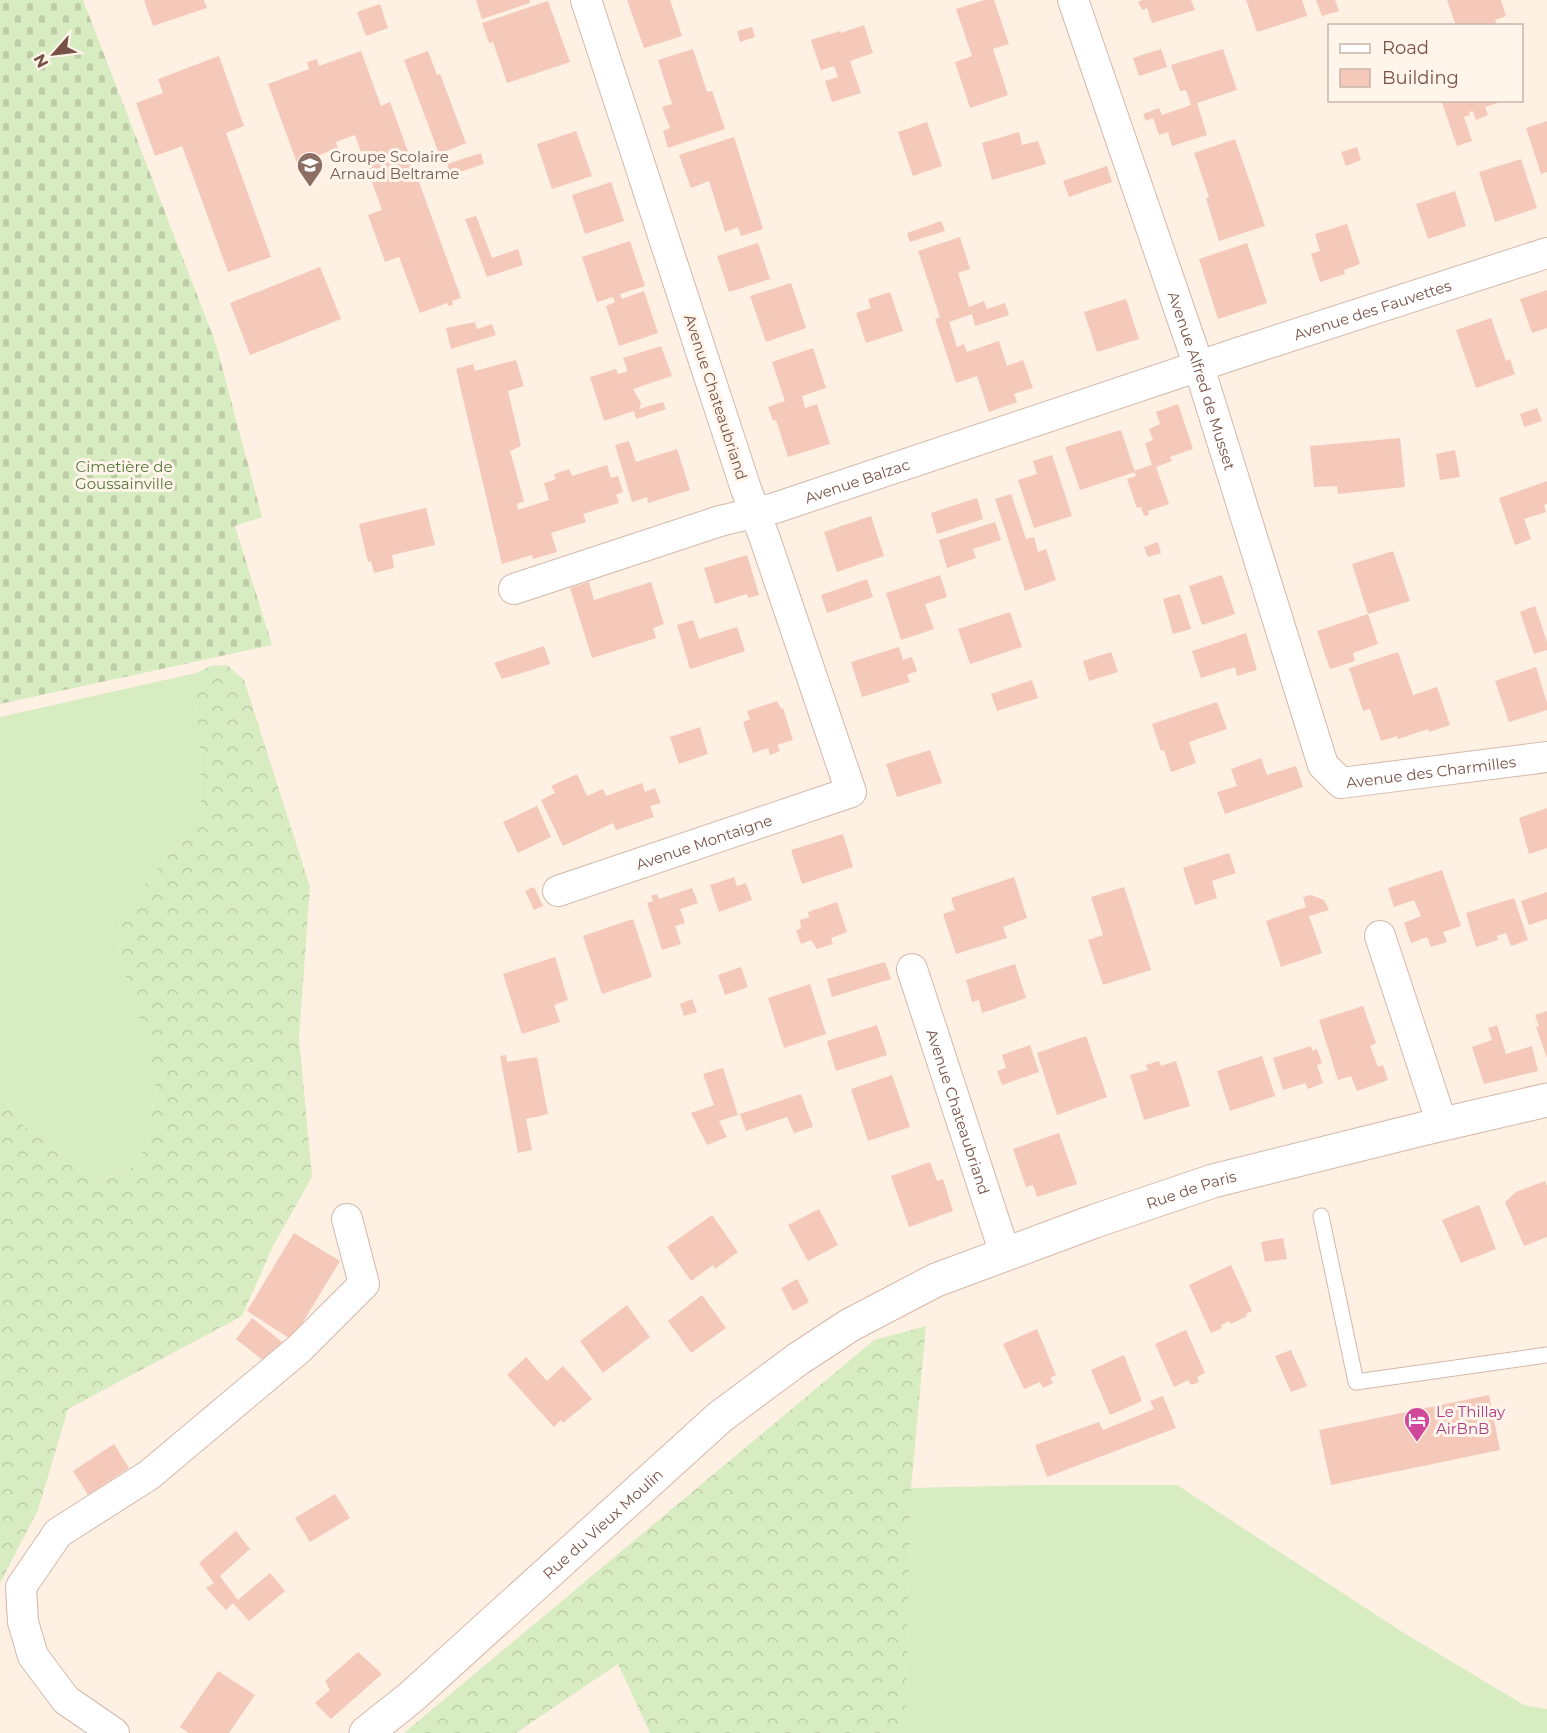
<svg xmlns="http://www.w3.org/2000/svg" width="1547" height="1733" viewBox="0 0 1547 1733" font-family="Montserrat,sans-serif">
	<defs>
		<pattern id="forest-crowns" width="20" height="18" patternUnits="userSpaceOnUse" patternTransform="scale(1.5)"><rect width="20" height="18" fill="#d8ecc1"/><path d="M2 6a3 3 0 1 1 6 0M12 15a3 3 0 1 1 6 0" fill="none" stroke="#bdcca7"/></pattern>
		<pattern id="cemetery-stones" width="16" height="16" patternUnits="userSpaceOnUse" patternTransform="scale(1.5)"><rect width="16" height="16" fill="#d8ecc1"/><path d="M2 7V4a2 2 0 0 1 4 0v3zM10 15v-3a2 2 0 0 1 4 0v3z" fill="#bdcca7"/></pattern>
	</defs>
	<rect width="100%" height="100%" fill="#fef0e3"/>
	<path fill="#d8ecc1" d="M196,673L192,693L200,737L201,817L120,914L117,954L131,989L157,1079L146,1146L127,1174L94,1179L22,1124L0,1093V717Z
		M1045,1485H1177L1404,1633L1524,1705L1547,1709V1733H905L911,1488Z"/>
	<path fill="url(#forest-crowns)" d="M227,665L244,680L310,887L299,1038L312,1177L273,1246L242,1316L68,1409L38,1510L0,1583V1093L22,1124L94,1179L127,1174L146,1146L157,1079L131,989L117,954L120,914L201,817L200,737L192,693L196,673L211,666Z
		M926,1326L911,1488L905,1733H650L618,1664L516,1733H404L874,1340Z"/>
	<path fill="url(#cemetery-stones)" d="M0,0H83L216,344L262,517L235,526L272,645L0,704Z"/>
	<path fill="#f5c9b9" d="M144,0H204L207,8L153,26Z
		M476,0H529L530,3L482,19Z
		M627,0H670L682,36L644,48Z
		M984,0H994L1009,44L993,49L1008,95L970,108L955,62L972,56L956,9Z
		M1142,0H1191L1195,10L1152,23L1147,8L1142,10L1138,2Z
		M1246,0H1302L1307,16L1257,32Z
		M1316,0H1335L1339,11L1322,16Z
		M1447,0H1501L1506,16L1495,20L1497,26H1456Z
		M548,1L570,62L507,83L493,42L489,43L482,23Z
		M380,4L388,28L366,36L357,12Z
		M864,25L873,53L850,61L861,93L832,102L825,81L838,77L834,66L821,70L811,40L840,31L841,33Z
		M752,27L755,37L740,42L737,31Z
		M693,49L707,92L712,91L725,129L668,148L663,131L670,128L662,107L672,104L658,60Z
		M1161,49L1167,67L1139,76L1133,58Z
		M1223,49L1237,90L1197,103L1207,135L1172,146L1168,132L1159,135L1153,118L1146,121L1143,114L1159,108L1162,115L1191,105L1186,90L1180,91L1171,65Z
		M361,51L381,106L390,102L461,298L452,301L453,305L449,306L447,303L420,313L399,257L385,262L368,215L382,210L355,135L336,142L338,148L297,163L268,84L309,69L307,62L317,59L319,66Z
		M428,51L437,75L440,74L466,143L439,154L404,60Z
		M219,56L244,126L226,133L271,257L228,272L182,146L155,156L136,103L163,93L158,79Z
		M1441,100H1497L1498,103L1485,107L1488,115L1476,120L1473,111L1469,112L1470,115L1464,117L1472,141L1457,146Z
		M1547,121V172L1541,174L1526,128Z
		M927,122L942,166L913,176L898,132Z
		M576,131L592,176L552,189L537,144Z
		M1019,132L1022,145L1038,141L1046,164L992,180L982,143Z
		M734,137L763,229L741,236L738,227L725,232L709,181L691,188L679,155Z
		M1235,139L1265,226L1219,241L1206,198L1209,197L1194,153Z
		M1357,147L1361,160L1346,166L1341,152Z
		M481,153L484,164L451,175L447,164Z
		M1521,159L1537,208L1495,222L1479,172Z
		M1107,166L1112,182L1069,197L1063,181Z
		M611,182L624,221L585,234L572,195Z
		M1455,191L1466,226L1428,239L1416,204Z
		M476,216L492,258L518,249L523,265L487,277L465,219Z
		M941,221L945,231L910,242L907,233Z
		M1347,224L1360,264L1344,270L1345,274L1320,282L1311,254L1320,251L1315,234Z
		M960,237L970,269L958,273L969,307L984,301L987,309L1005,303L1009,315L975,326L972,314L949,322L957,347L964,344L967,352L999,341L1007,366L1023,360L1033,388L1014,394L1017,402L989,412L977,376L956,383L935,319L940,317L918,251Z
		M630,241L645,286L620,294L622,299L644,291L658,333L619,346L606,306L615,302L613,297L597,302L582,257Z
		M758,243L770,279L729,292L717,256Z
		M1247,243L1267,303L1218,319L1199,259Z
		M320,267L341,319L250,355L230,303Z
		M791,283L806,328L766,342L750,296Z
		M1547,290V328L1532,333L1520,299Z
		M890,292L903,331L866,343L856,313L871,308L868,299Z
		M1126,299L1139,339L1097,352L1084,312Z
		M1491,318L1506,361L1510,359L1515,374L1476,388L1456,330Z
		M475,322L477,329L492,324L496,335L451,349L446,328Z
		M661,346L672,376L633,389L641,403L639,409L663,402L666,409L636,419L634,411L604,421L590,377L616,369L618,374L626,372L627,369L623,358Z
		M813,348L826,388L802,396L805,408L817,404L830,444L788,457L776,420L773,421L768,407L785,401L772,362Z
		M516,360L524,386L508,391L521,446L510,451L524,501L517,504L518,510L549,500L544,483L556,479L554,474L569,469L572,476L607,465L611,478L618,476L623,492L616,495L619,503L583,514L586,522L551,533L557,552L533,559L532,555L502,564L456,369L473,364L475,371Z
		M1178,404L1193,449L1170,457L1172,461L1156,467L1169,504L1148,511L1149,515L1144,516L1141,507L1137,508L1127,479L1136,476L1134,471L1152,465L1145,443L1153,440L1149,429L1160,424L1156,412Z
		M1537,408L1542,421L1524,427L1520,414Z
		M1121,430L1135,472L1080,490L1065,447Z
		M1400,438L1405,487L1338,494L1337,486L1314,487L1310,446Z
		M629,441L636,462L677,449L690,490L648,503L647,497L632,502L615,445Z
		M1455,450L1460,477L1440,480L1436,454Z
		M1052,455L1072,516L1034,528L1018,480L1037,474L1033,461Z
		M1547,481V504L1544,505L1546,512L1524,519L1531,539L1515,545L1499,498Z
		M1011,494L1026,539L1034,537L1038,552L1046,549L1056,580L1025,591L995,499Z
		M977,498L983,519L937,534L931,513Z
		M426,508L435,545L392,555L394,568L374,573L371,561L368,562L359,524Z
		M871,516L884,556L837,572L824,532Z
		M995,522L1001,540L973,549L976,558L947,568L939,540Z
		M1158,542L1161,553L1148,557L1144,547Z
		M1393,551L1410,601L1368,614L1352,564Z
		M747,555L759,595L748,598L747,594L715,604L704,568Z
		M940,575L947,597L925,604L934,629L901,640L886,593Z
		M1222,575L1235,614L1202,625L1189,586Z
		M867,579L873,597L827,613L821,595Z
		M589,582L594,600L651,582L664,624L653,628L656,638L592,658L570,588Z
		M1180,594L1191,629L1173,634L1163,599Z
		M1535,606L1547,642V650L1534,654L1520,612Z
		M1010,612L1022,647L970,664L958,629Z
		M1368,614L1378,644L1353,653L1355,661L1330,669L1317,631Z
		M693,620L699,639L737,627L745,651L690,669L677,625Z
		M1246,633L1257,670L1237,676L1235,667L1201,678L1192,651Z
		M544,646L550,664L502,679L494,663Z
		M899,647L903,660L912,657L917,671L907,675L910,682L862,697L851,662Z
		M1111,652L1118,672L1089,681L1083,661Z
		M1398,652L1413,695L1437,687L1450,725L1429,732L1428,729L1398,739L1397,736L1381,741L1370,709L1363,711L1349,668Z
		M1536,667L1547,703V710L1509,722L1495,681Z
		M1032,680L1038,698L997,711L991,694Z
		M777,701L781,709L783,708L793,740L777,745L780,751L770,755L768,748L753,753L743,722L750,719L747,711Z
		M1217,702L1227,729L1189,742L1196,763L1171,772L1164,750L1161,751L1152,724Z
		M700,727L708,754L679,764L670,737Z
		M930,750L942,783L897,797L886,764Z
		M1261,758L1267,775L1296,766L1303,787L1225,814L1217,792L1237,786L1231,769Z
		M577,774L587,796L603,789L606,796L642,783L645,792L655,788L661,803L650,806L654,817L616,830L613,823L563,846L541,800L555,793L551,786Z
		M537,806L551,837L518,853L503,822Z
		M1547,808V848L1529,854L1519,818Z
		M843,834L853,867L802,884L791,850Z
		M1229,853L1236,873L1212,881L1217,898L1195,905L1183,868Z
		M1442,870L1461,926L1443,932L1447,942L1431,947L1427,937L1411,943L1404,923L1421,916L1414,900L1394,907L1388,888Z
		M734,877L737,886L746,883L752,900L719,912L710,885Z
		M1014,877L1027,918L1003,927L1007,938L956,954L943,914L955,910L951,898Z
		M534,887L543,906L534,910L525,891Z
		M1124,887L1151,970L1103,985L1088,940L1103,935L1091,897Z
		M692,888L698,903L680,909L685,923L675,926L681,944L662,950L647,903L653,901L651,896L657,894L659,899Z
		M1547,892V919L1529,925L1521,901Z
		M1311,895L1324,900L1329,910L1309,916L1322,953L1281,967L1266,921L1306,907L1303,897Z
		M1514,898L1528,940L1511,946L1506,933L1497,936L1498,940L1476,947L1466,913Z
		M837,902L847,932L831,938L833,944L817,949L811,940L801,944L796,930L801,929L800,920L809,917L808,912Z
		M633,919L652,977L602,994L583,936Z
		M555,957L568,1000L554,1005L560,1022L522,1034L503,974Z
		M885,962L891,979L832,997L827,979Z
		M1015,964L1026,998L982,1013L979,1000L972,1002L966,980Z
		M741,967L748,987L725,995L718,975Z
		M810,984L826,1034L784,1048L768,998Z
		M692,999L697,1012L684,1016L680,1004Z
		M1363,1006L1376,1043L1370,1046L1378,1067L1383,1065L1388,1080L1357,1091L1351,1076L1338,1080L1319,1020Z
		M1547,1011V1058L1536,1027L1539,1026L1535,1015Z
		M877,1025L887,1055L836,1071L827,1041Z
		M1497,1025L1506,1054L1532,1046L1538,1071L1484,1084L1472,1047L1492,1040L1488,1028Z
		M1086,1036L1107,1097L1057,1115L1037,1053Z
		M1030,1045L1039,1072L1002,1085L997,1071L1006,1068L1002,1055Z
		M1311,1046L1312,1051L1317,1049L1322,1063L1317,1065L1323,1083L1308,1089L1305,1083L1283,1090L1273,1058Z
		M506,1055L507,1062L537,1057L548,1114L526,1119L532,1150L518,1153L500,1056Z
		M1262,1056L1275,1096L1230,1111L1217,1071Z
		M1159,1061L1161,1066L1176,1061L1190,1106L1144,1120L1130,1075L1148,1070L1146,1065Z
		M723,1068L738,1115L719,1121L727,1137L707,1145L691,1113L714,1105L703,1074Z
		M892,1075L910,1127L868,1141L851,1089Z
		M801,1094L813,1127L794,1133L787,1117L746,1131L740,1114Z
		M1059,1133L1077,1184L1037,1197L1033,1185L1026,1187L1013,1149Z
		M930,1162L937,1181L943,1179L953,1211L909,1227L891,1176Z
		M1545,1181L1547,1186V1237L1524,1246L1505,1202L1516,1192Z
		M1479,1205L1496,1249L1461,1263L1442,1220Z
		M819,1209L838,1245L808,1261L788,1225Z
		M712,1215L738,1252L715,1269L713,1265L691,1281L667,1247Z
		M294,1233L340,1261L292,1340L247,1311Z
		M1283,1238L1287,1259L1265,1262L1261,1242Z
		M1231,1265L1252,1311L1246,1314L1247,1316L1231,1324L1229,1321L1221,1325L1222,1328L1211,1333L1189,1285Z
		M797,1279L809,1302L793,1311L781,1288Z
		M702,1295L726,1328L691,1353L668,1321Z
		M627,1305L650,1337L603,1373L580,1341Z
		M252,1318L282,1342L265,1362L236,1339Z
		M1037,1329L1056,1375L1050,1378L1053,1383L1043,1388L1040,1382L1024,1389L1003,1344Z
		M1186,1330L1205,1373L1197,1377L1199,1382L1191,1385L1188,1380L1174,1387L1155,1344Z
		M1291,1350L1307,1386L1291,1392L1275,1356Z
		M1124,1355L1142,1401L1110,1415L1091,1370Z
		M526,1357L547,1381L563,1366L592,1399L563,1423L561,1420L554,1427L507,1375Z
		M1489,1395L1500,1450L1331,1485L1319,1430Z
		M1163,1396L1176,1428L1047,1477L1035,1445L1099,1422L1103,1430L1154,1409L1150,1401Z
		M114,1444L129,1468L88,1495L73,1471Z
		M335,1494L350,1518L310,1542L295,1518Z
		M236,1531L250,1549L220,1576L238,1600L270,1573L285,1591L249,1621L233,1603L226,1610L206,1588L214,1583L199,1563Z
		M358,1652L382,1674L331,1719L315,1703L330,1690L325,1681Z
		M218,1671L255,1695L229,1733H189L180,1727Z"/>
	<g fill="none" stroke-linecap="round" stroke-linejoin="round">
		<g stroke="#d2b8ab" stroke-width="17">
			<path id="lane" d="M1321,1216L1356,1382L1547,1355"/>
		</g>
		<g stroke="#d2b8ab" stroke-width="32">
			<g id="street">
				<path id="s1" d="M1073,0L1199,367L1323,765L1341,783L1547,757"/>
				<path id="s2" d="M514,589L720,521L775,508L1241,352L1547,253"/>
				<path id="s3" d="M558,891L851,792L765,539L746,489L586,0"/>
				<path d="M1380,936L1442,1124"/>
				<path id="s4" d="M912,969L1005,1254"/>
				<path d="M114,1733L66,1700L33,1656L23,1622L21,1587L58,1533L149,1475L299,1349L364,1284L347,1219"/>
			</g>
		</g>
		<g stroke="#d5b7a9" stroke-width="35">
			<g id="secondary">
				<path id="s5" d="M366,1733L410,1698L720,1417L798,1359L850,1325L936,1280L1095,1221L1213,1181L1426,1128L1547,1100"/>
			</g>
		</g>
		<use href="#lane" stroke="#fff" stroke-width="15"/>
		<use href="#street" stroke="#fff" stroke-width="30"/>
		<use href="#secondary" stroke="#fff" stroke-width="33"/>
	</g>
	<defs>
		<g id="school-pin" transform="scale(1.35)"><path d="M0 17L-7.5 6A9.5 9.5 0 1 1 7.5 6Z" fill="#8d6e63" stroke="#fff5eb"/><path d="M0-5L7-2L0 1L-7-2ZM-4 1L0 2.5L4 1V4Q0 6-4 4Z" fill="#fff"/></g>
		<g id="hotel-pin" transform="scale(1.35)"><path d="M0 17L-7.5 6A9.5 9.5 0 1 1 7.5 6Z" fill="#d1479c" stroke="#fff5eb"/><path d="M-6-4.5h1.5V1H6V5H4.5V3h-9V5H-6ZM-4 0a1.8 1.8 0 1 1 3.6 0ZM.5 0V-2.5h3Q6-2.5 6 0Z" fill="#fff"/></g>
	</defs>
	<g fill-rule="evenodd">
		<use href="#school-pin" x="310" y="165"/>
		<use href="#hotel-pin" x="1417" y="1420"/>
	</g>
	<g text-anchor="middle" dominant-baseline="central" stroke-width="6" stroke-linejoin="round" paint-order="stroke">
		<g font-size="15" fill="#785e54" stroke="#fff5eb" text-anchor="start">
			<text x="330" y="156">Groupe Scolaire<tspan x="330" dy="17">Arnaud Beltrame</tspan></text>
		</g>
		<g font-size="15" fill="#785247" stroke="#fff5eb">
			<text stroke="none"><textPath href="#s2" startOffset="903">Avenue des Fauvettes</textPath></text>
			<text stroke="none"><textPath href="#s1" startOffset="402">Avenue Alfred de Musset</textPath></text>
			<text transform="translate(716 397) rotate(72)">Avenue Chateaubriand</text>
			<text stroke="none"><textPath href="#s2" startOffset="360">Avenue Balzac</textPath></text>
			<text stroke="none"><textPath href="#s1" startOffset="921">Avenue des Charmilles</textPath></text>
			<text stroke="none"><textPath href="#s3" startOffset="154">Avenue Montaigne</textPath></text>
			<text stroke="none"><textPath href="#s4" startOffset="150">Avenue Chateaubriand</textPath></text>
			<text stroke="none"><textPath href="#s5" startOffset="1002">Rue de Paris</textPath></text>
			<text stroke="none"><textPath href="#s5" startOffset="316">Rue du Vieux Moulin</textPath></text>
		</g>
		<g font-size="15" fill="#56793c" stroke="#fff5eb">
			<text x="124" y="466">Cimetière de<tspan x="124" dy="17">Goussainville</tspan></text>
		</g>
		<g font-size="15" fill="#b23c85" stroke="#fff5eb" text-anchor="start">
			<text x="1436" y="1411">Le Thillay<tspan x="1436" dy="17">AirBnB</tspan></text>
		</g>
	</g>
	<rect x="1328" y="24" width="195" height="78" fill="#fff5eb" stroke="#c9b4a9" stroke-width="1.5"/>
	<rect x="1340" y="44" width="30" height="9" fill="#ffffff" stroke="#c9b4a9" stroke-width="1.5"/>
	<text x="1382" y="54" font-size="18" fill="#785247">Road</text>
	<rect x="1340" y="69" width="30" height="18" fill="#f5c9b9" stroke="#c9b4a9" stroke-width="1.5"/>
	<text x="1382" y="84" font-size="18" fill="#785247">Building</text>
	<g transform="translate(54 54) rotate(242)" stroke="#fff5eb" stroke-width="4.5" paint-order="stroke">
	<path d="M0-4.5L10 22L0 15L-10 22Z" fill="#785247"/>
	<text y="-9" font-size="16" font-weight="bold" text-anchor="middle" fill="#785247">N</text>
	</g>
</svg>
